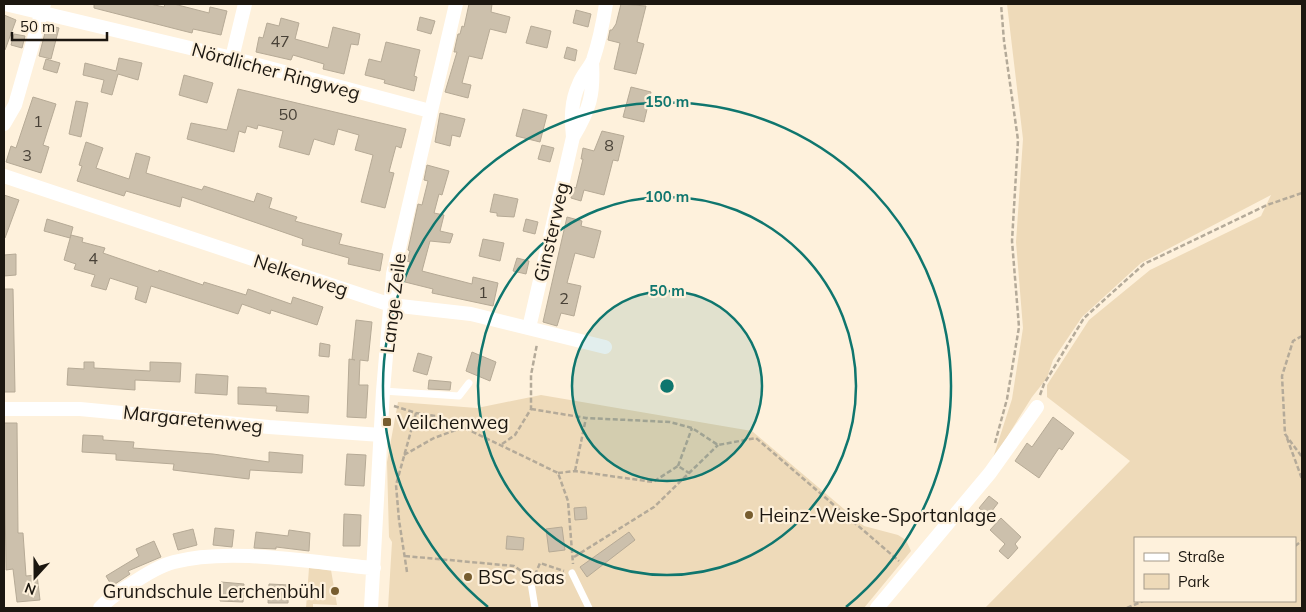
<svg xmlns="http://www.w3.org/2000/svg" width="1306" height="612" viewBox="0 0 1306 612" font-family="Mulish,sans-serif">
	<rect width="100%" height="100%" fill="#fef1dc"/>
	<path fill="#eedab9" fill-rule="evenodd" d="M1007,4H1302V608H985L1130,461L1047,397V385L1089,320L1150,270L1261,216L1271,195L1141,263L1082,317L1053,360L1047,378L1032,397L992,461L1012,399L1023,328L1016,242L1023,139ZM1135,538H1295V601H1135Z
		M541,395L752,431L864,526L898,535L906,540L911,551L864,608H388L392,542L389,537L387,462L398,402L477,408Z
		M309,568L331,570L337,605L313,604V608H306Z"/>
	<path fill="#ccc0ac" stroke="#b6aa96" d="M94,4H150L164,7L165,4H174L209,13L210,7L227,11L221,35L193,29L192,33L180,30L94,8Z
		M469,4H492L491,12L510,17L506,33L490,29L482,59L469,56L462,83L471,85L468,98L445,92L457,52H454L458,34H460L462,26L464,27Z
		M621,4L646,6L637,42L644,44L636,74L614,69L620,43L608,40L610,30H612L616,24Z
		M576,10L591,14L588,27L573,23Z
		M4,15L16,20L5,50H4Z
		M420,17L435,21L431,34L417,30Z
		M281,18L299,23L295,39L328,48L333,27L360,34L358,45L351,44L344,74L323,69L324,64L293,55L291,60L256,52L259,37L263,38L267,23L279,26Z
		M47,25L59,28L51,59L39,56Z
		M531,26L551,31L547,48L526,43Z
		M14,34L25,36L22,48L11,45Z
		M386,42L420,50L414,76L417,77L414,91L384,83L385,80L365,75L369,59L381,62Z
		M567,47L577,50L575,61L564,58Z
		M119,58L142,63L138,80L118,74L112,95L101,92L104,80L83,75L85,63L116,71Z
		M46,59L60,63L57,73L43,69Z
		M184,75L213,83L207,103L179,95Z
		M631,87L651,92L644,122L623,117Z
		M238,89L406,129L401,148L396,146L389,172L394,173L385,208L361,202L373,155L355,150L359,135L338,129L334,145L314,139L309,155L279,147L283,131L258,125L257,129L247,126L245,133L239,131L234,152L187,139L191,123L227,130Z
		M33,97L56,104L43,145L49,147L41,173L6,162L11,146L16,148Z
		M76,101L88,103L81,137L69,134Z
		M523,109L547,115L540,142L516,136Z
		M440,113L465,119L460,137L452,135L450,146L435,142Z
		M602,131L624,136L618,161L613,160L604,195L584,190L581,201L571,198L573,187L576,188L583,159H581L583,148L594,151Z
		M86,142L103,148L96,168L129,179L136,153L150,157L146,173L202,190L204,186L254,202L257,193L272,198L269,208L297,217L295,221L342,234L339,244L383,254L380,271L348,264L349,258L302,245L303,239L182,197L180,207L126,191L124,196L77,181L82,166L79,165Z
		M542,145L554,148L550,162L538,159Z
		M427,165L449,171L442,195L439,194L434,213L444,215L440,231L453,234L450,243L430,241L422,271L472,284L473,277L498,283L493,306L432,293L433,289L405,282L410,262L407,261L410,251L408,250L418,204L422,205L428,181L424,180Z
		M494,194L518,199L514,217L497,216V213L490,212Z
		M4,195L19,200L5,238H4Z
		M567,217L582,221L581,226L601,231L594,258L575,253L567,283L581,286L574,316L561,313L557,326L543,322Z
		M47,219L73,227L70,238L44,231Z
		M526,219L538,222L535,234L523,231Z
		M71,235L83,238L82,242L105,248L103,253L158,272L159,270L203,285L204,282L246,295L248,289L291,304L293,297L323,307L317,325L271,310L270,314L242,304L238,314L151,286L146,303L135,299L138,287L110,278L106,290L91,286L95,275L74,269L76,264L64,260Z
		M483,239L504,243L500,261L479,256Z
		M16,254V275L4,276V255Z
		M517,258L529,261L526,274L513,271Z
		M4,289H13L15,392H4Z
		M356,320L372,322L368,361L360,360L359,385H368L366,418L347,417L349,359L355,360L352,359Z
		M320,343L330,345L329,357L319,356Z
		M472,352L496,362L490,381L466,371Z
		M418,353L432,357L427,375L413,371Z
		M84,362H94V368L150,371V362L181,363L180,382L135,380V390L67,385L68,368L84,369Z
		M196,374L228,376L227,395L195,393Z
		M429,380L451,382L450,390L428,389Z
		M238,387L266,388V393L309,396L308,413L276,411L277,406L238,404Z
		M1053,417L1074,433L1062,450L1059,448L1039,478L1015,461L1027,443L1032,447Z
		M4,423H17L18,533H23L26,576L37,575L40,600L17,602L13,569L6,570Z
		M83,435L103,436V440L134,442L133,448L213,454L269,462V452L303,455L302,473L250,470L249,479L173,470L174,464L116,460V454L82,452Z
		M347,454L366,455L364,486L345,485Z
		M989,496L998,503L988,516L979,508Z
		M586,507L587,519L575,520L574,508Z
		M344,514L361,515L360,546H343Z
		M1001,518L1021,537L1015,544L1018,548L1008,559L999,551L1005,544L990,530Z
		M562,527L565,550L549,552L546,529Z
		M215,528L234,530L232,547L213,545Z
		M193,529L197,545L178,550L173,534Z
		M289,530L310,533L309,551L276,547V549L254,548L256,532L288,536Z
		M629,532L635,540L587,577L580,567Z
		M507,536L524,538L523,550L506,549Z
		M154,541L161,557L128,571L130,574L112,586L106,576L139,556L136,549Z
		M221,582L244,584L243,602L220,601Z
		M269,584L289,585L288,603H268Z"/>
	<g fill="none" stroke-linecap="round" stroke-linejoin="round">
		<path stroke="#b4aa99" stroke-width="2.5" stroke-dasharray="5 2.5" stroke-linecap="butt" d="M1302,336L1293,341L1282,376L1285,434L1302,457
			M1040,395L1044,384L1084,318L1144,264L1267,205L1302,193
			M394,406L416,413L442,417L558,473L568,501L573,564
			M531,409L586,418L670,422L692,428L718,445L756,438L899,561
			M1287,438L1302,479
			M995,443L1007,399L1019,327L1012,241L1018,140L1004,41L1001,4
			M502,444L515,435L531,409V375L537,344
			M404,455L434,438L464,427
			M678,466L692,428
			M575,471L586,418
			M558,473L575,471L653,482L678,466L689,473
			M1295,546L1302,541
			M405,556L514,566L527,575
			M574,557L654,507L718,445
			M407,572L399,520L396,485L416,413
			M535,575L540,563L564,571
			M1127,608L1143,601"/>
		<path stroke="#fff" stroke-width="7" d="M383,391L459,396L469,383
			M572,573L589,608
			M531,583L535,608"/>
		<path stroke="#fff" stroke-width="14" d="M5,4L232,58L430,111
			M232,58L245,4
			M4,124L15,105L44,4
			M573,137C590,109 594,94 592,62
			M4,176L391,305L471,314L605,347
			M529,328L573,137C571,118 571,101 579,84C582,75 589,69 593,60C599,42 603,23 606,4
			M4,409H80L269,427L381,435
			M100,608C109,598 119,592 130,585C143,576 159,566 174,562C231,547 315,563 374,568
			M371,608L383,391L393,274L456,4
			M877,608L990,473L1037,407"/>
	</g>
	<circle cx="667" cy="386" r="95" fill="#0f766e" fill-opacity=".12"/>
	<g fill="none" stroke="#0f766e" stroke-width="2.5">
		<circle cx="667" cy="386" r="95"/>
		<circle cx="667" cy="386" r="189"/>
		<path d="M488 607A284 284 0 1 1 846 607"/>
	</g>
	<g fill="#775d2f" stroke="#fef1dc" stroke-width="2">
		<rect x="382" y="417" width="10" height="10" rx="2.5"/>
		<circle cx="749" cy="515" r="5"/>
		<circle cx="468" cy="577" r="5"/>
		<circle cx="335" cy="591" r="5"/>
	</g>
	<g text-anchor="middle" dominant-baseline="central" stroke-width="4.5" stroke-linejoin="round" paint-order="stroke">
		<g font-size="16" fill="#484137">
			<text x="280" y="41">47</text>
			<text x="288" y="114">50</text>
			<text x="38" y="121">1</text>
			<text x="609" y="145">8</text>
			<text x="27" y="155">3</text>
			<text x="93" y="258">4</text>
			<text x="483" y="292">1</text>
			<text x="564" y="298">2</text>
		</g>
		<g font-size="19" fill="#1c1710" stroke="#fef1dc">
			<text transform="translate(276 71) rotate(15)">Nördlicher Ringweg</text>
			<text transform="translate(551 232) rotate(-77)">Ginsterweg</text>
			<text transform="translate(301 275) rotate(18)">Nelkenweg</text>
			<text transform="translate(393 303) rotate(-83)">Lange Zeile</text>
			<text transform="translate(193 419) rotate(6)">Margaretenweg</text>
		</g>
		<g font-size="19" fill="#1c1710" stroke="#fef1dc" text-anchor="start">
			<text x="397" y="422">Veilchenweg</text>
			<text x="759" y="515">Heinz-Weiske-Sportanlage</text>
			<text x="478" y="577">BSC Saas</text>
			<text x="325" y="591" text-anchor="end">Grundschule Lerchenbühl</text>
		</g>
	</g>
	<circle cx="667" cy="386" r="8" fill="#0f766e" stroke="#fef1dc" stroke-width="2.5"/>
	<g font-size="15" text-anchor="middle" font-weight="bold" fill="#0f766e" stroke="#fef1dc" stroke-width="4.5" stroke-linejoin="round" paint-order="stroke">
		<text x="667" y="107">150 m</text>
		<text x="667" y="202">100 m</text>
		<text x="667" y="296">50 m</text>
	</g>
	<rect width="1306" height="612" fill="none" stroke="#1c1710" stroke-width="10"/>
	<rect x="1134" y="537" width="162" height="65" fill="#fef1dc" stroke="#a49a8a"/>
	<rect x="1144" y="553" width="25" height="8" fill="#ffffff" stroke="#a49a8a"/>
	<text x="1178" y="562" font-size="15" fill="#1c1710">Straße</text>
	<rect x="1144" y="574" width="25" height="15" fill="#eedab9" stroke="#a49a8a"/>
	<text x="1178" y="587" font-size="15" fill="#1c1710">Park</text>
	<g transform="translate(35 577) rotate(201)" stroke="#fef1dc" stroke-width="4" paint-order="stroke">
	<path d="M0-4L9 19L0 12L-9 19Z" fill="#1c1710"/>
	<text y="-8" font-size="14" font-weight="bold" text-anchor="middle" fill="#1c1710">N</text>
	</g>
	<path d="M12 32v8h95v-8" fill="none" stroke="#1c1710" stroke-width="2.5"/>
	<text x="20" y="32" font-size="15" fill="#1c1710" stroke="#fef1dc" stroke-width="4" paint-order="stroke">50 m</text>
</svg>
